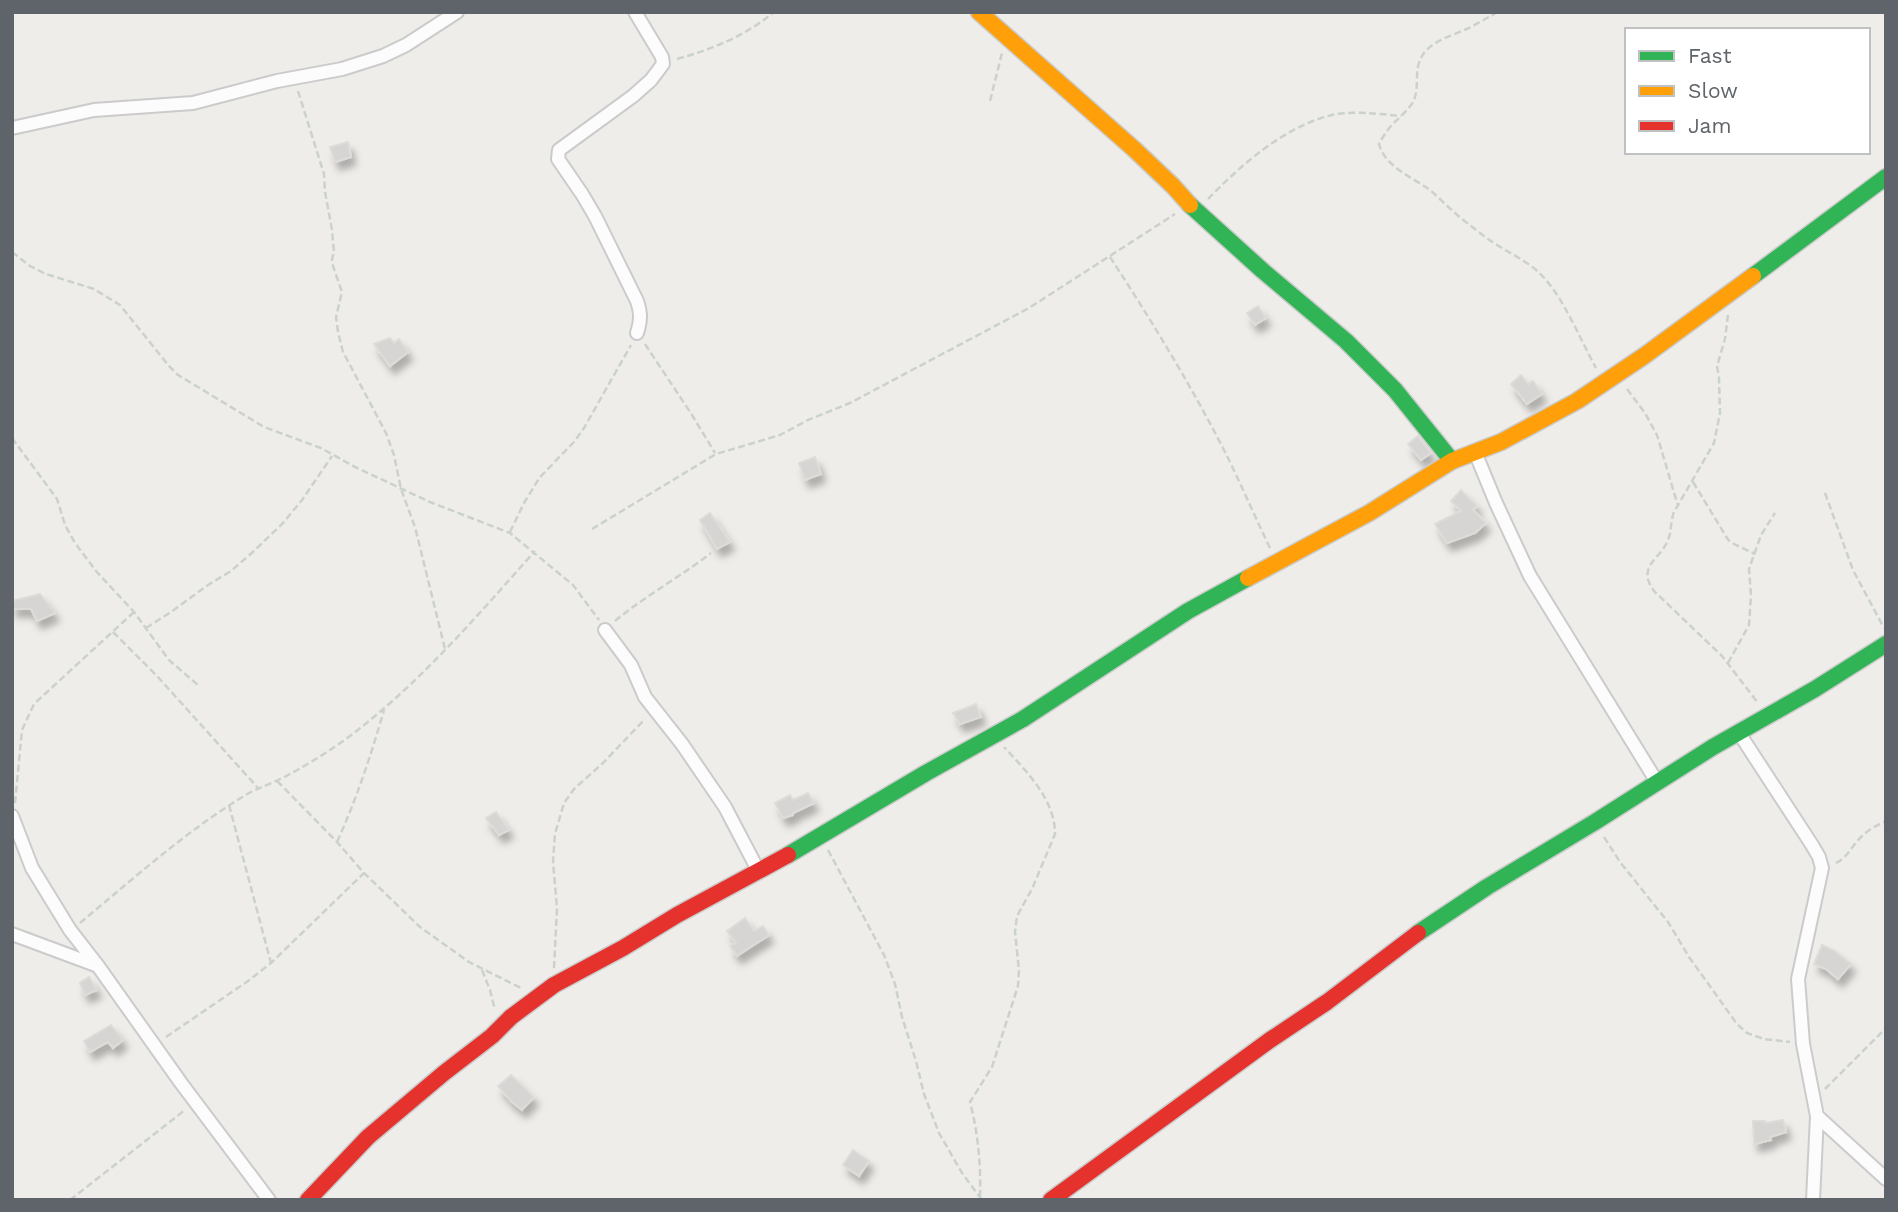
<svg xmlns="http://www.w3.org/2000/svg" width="1898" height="1212" viewBox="0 0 1898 1212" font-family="'Work Sans',sans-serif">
	<defs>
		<filter id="shadow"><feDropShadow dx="4.5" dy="8" stdDeviation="3.5" flood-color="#0004"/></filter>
	</defs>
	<rect width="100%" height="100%" fill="#efedea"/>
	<path fill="#d7d5d3" stroke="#dedcd8" stroke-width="2" filter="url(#shadow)" d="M348,142L351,157L335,162L330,147Z
		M1258,306L1266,318L1255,325L1247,313Z
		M390,338L394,343L399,339L408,352L390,366L374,344Z
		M1521,375L1528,384L1533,381L1542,394L1527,404L1511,384Z
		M1418,436L1431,453L1421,460L1408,444Z
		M815,457L821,474L805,480L799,463Z
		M1461,490L1477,506L1473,510L1486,523L1475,533L1447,543L1435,524L1461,511L1451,501Z
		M710,513L730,542L717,549L700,520Z
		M40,594L55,613L37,621L31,609H12V601Z
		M976,704L981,717L960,724L953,713Z
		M808,793L814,803L793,813V815L783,818L775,803L790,795L793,800Z
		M496,812L509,830L499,835L486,818Z
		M745,918L754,931L763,926L769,935L737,956L730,946L736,943L727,931Z
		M1822,945L1835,951L1851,964L1838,979L1826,969L1814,964Z
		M89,977L97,990L85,995L80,983Z
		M111,1025L123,1040L113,1048L108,1042L90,1052L84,1041Z
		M511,1075L534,1097L522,1110L511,1101L498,1086Z
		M1783,1120L1786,1132L1770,1137L1771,1140L1754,1144L1753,1121H1765V1123Z
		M853,1150L869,1161L859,1176L843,1165Z"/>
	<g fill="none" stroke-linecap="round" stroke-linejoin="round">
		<g stroke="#cbcbcb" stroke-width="16">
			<path id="street" d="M635,12L662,57L663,64L651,80L633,96L559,150L558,159L582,194L595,216L637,301C641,313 641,320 637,333
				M12,128L94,110L193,103L277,81L342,69L383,56L406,45L457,12
				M1475,452L1496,503L1530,576L1657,782
				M605,630L631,665L645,697L682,744L725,807L759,872
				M1739,733L1812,845L1819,857L1822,868L1798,979L1803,1044L1817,1116L1813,1200
				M12,816L32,868L70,930L98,966L181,1083L269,1200
				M12,934L98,966
				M1817,1116L1886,1179"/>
		</g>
		<g stroke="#c9caca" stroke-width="19">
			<path id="fast" d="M1190,205L1263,271L1346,341L1395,390L1452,461
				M1753,276L1886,177
				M788,855L926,773L1023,719L1188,611L1248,578
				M1418,933L1487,887L1595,822L1713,747L1815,689L1886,644"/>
		</g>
		<g stroke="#c9caca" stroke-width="19">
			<path id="slow" d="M979,12L1134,149L1173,186L1190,205
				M1248,578L1369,513L1452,461L1501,442L1577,401L1644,356L1753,276"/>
		</g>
		<g stroke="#c9caca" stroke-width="19">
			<path id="jam" d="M308,1200L368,1137L444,1073L492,1036L511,1017L554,985L623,948L677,915L788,855
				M1051,1200L1270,1040L1327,1002L1418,933"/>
		</g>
		<path stroke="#cbd1cc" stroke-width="2.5" stroke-dasharray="7 3.5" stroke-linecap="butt" d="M1498,12C1488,17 1479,23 1469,28C1452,36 1428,41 1420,60C1414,74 1420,88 1413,102C1407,112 1398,118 1391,126C1386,132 1382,138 1379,144C1385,167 1412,177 1430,190C1438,197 1446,205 1454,212C1464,221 1476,230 1488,239C1506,252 1530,261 1545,279C1565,301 1581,341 1596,368
			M677,59C713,49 745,36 774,12
			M298,91L324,174L325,192L332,230L334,252L332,259L333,266L342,292L336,317L338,332L343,352L386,433L394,455L401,489L415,527L445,649
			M990,101L1002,53
			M1208,199C1241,165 1288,123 1337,114C1358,111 1379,114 1401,116
			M12,252L30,266L46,274L94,289L120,305L169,366L178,375L264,427L321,448L355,467L430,502L510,533L573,585L599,620
			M1110,257C1152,321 1195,392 1229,460C1243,489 1256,519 1270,548
			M1728,315L1725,339L1717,366L1719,378L1720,413L1714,443L1674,512C1670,522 1672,531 1668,540C1660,560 1636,566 1654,591L1722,656L1758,703
			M645,344L692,415L715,453
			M1627,389L1645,413L1657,435L1678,506
			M12,438L57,499L65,525L75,543L96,571L134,612L169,660L199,686
			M1693,482L1727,538L1730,542L1755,554
			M1825,493L1853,570L1884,628
			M592,529L716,454L780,435L808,420L850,403L1029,308L1175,214
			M510,532L524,503L540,477L574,442L584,428L631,345
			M615,621C645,596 680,577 711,553
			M146,628L171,612L208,585L231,571L254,551L283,523L302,500L332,456
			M113,632L157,676L258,788
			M1728,663L1749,625L1751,595L1749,569L1761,535L1775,513
			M277,781L337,842L364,873L420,927L469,962L523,989
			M15,803L22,730L34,704L134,612
			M229,805L271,963
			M1604,837L1620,862L1668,922L1689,957L1737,1024L1747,1033L1764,1039L1790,1042
			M337,842C357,798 371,755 384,710
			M828,850L884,955L895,984L902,1017L916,1061L924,1094L939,1133L962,1173L982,1200
			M1836,863C1848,857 1852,846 1861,837C1868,830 1877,825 1886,821
			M80,923C133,879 185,832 244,796C255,789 266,786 278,780C303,768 328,752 350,736C420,683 477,616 535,551
			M554,968L557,908L553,862L555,834L564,803L574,789L603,763L645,719
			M482,970L490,990L495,1010
			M166,1037L248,981L271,963L364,873
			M1825,1089L1886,1028
			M980,1197C981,1164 978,1133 970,1102L992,1067L1018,986L1019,970L1015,932L1017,916L1032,889L1055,834C1055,799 1026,771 1004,747
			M70,1200L185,1110"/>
		<use href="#street" stroke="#fdfcfc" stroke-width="12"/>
		<use href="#fast" stroke="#30b455" stroke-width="16"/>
		<use href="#slow" stroke="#ff9f0a" stroke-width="16"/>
		<use href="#jam" stroke="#e5322d" stroke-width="16"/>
	</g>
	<rect width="1898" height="1212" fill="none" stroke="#5e6469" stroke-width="28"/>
	<rect x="1625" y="28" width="245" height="126" fill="#ffffff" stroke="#bfc1c3" stroke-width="2"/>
	<rect x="1639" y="51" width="35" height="10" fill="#30b455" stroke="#bfc1c3" stroke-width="2"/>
	<text x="1688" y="63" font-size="21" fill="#5e6469">Fast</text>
	<rect x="1639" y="86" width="35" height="10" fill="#ff9f0a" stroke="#bfc1c3" stroke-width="2"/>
	<text x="1688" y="98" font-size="21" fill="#5e6469">Slow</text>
	<rect x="1639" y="121" width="35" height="10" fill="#e5322d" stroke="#bfc1c3" stroke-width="2"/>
	<text x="1688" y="133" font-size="21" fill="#5e6469">Jam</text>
</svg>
